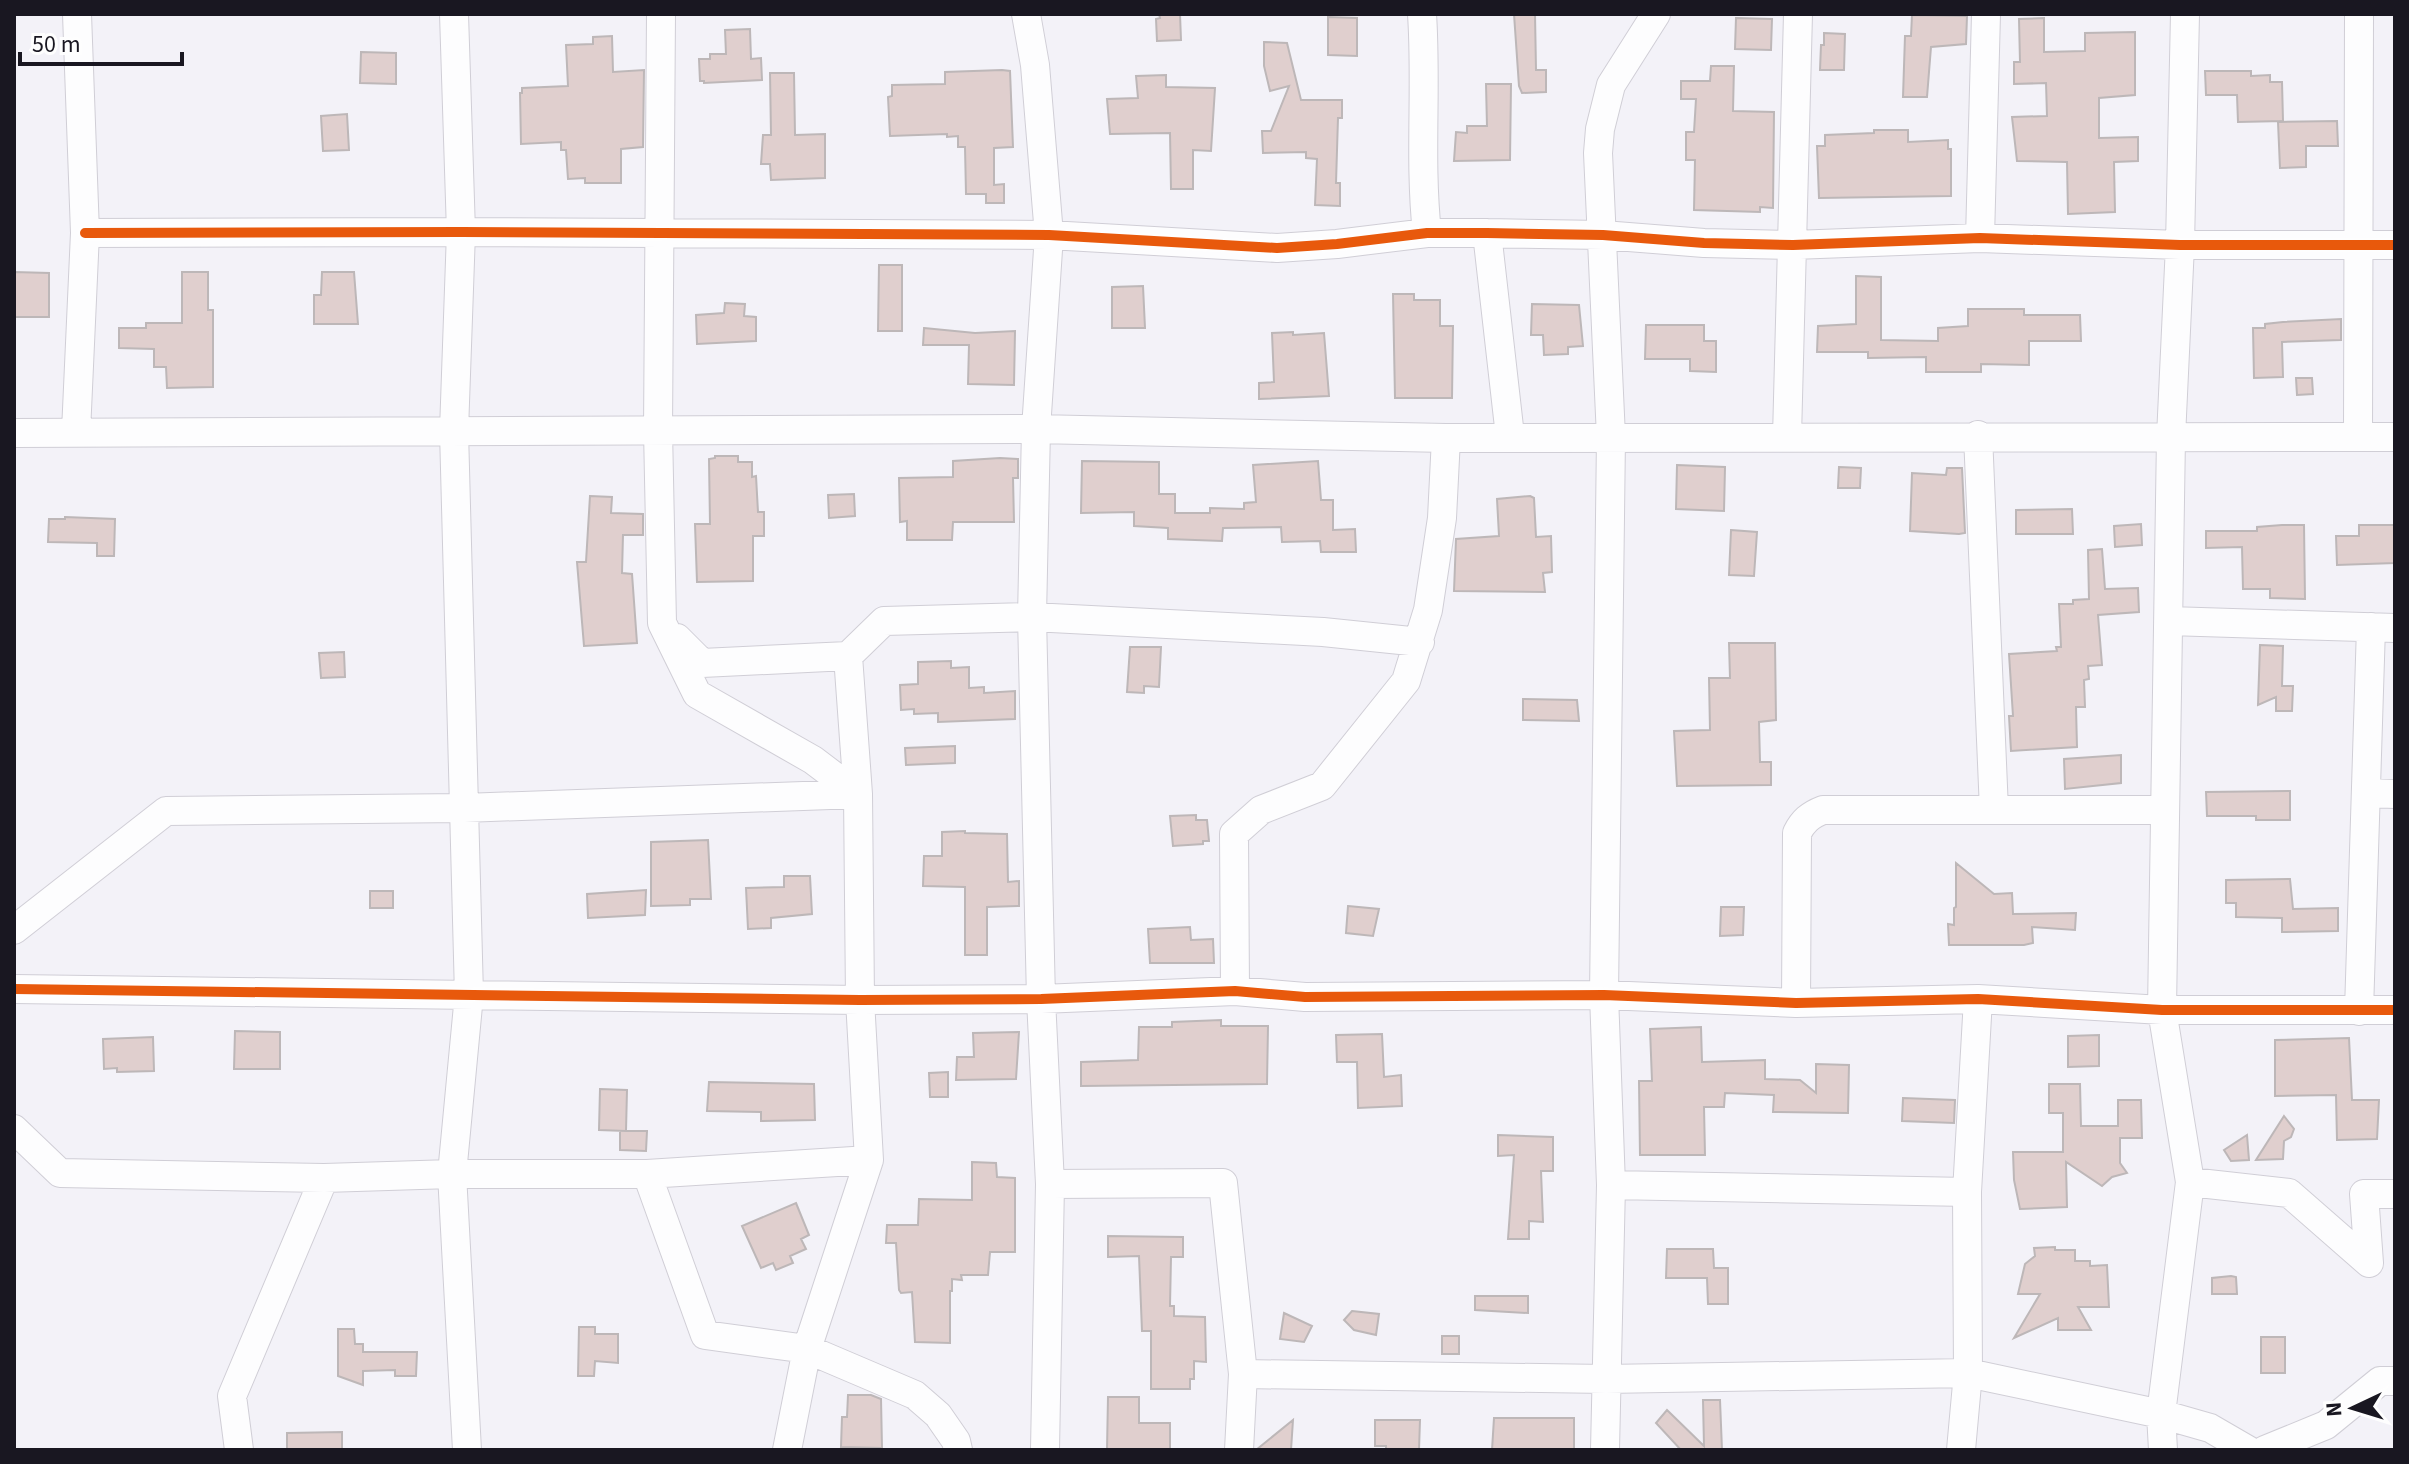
<svg xmlns="http://www.w3.org/2000/svg" width="2409" height="1464" viewBox="0 0 2409 1464" font-family="'Source Sans 3',sans-serif">
	<rect width="100%" height="100%" fill="#f3f2f8"/>
	<path fill="#e0cfce" stroke="#bdb7b8" stroke-width="2" d="M1159,14H1180L1181,40L1157,41L1156,19L1160,18Z
		M1514,14H1535L1536,70H1546V92L1522,93L1519,86Z
		M1912,15L1967,16L1966,44L1931,47L1927,97H1903L1905,36H1911Z
		M1328,17L1357,18V56L1328,55Z
		M1736,18L1772,19L1771,50L1735,49Z
		M2044,18V52L2085,51V33L2135,32V95L2099,98V138L2138,137V161L2114,162L2115,212L2068,214L2067,162L2017,161L2012,117L2047,116L2046,83L2014,84V62H2020L2019,19Z
		M750,29L751,59L761,58L762,80L704,83V81H700L699,59H710V54H726L725,30Z
		M1824,33L1845,34L1844,70H1820L1821,45H1824Z
		M612,36L613,72L644,70L643,147L621,149V183H585V178L568,179L566,150H561V142L521,144L520,93H522V88L568,86L566,45L593,44V37Z
		M1264,42L1287,43L1301,100H1342V118H1338L1336,183H1340V206L1315,205L1317,159L1306,158V152L1263,153L1262,131H1271L1289,86L1270,91L1264,66Z
		M361,52L396,53V84L360,83Z
		M1711,66H1734L1733,111L1774,112L1773,208L1760,207V212L1694,210L1695,160H1686V132H1694L1696,99H1681V81H1710Z
		M1002,70L1010,71L1013,147L994,148V185L1004,184V203H986V194H966L965,147H958V136L947,137V134L890,136L888,97L892,96V85L945,84V72Z
		M2205,71H2251V76L2270,75V82H2282L2283,121L2238,122L2237,95H2206Z
		M770,73H794L795,135L825,134V178L771,180L770,164H761L763,135H771Z
		M1166,75V87L1215,88L1211,151L1193,150V189H1171L1170,133L1110,134L1107,99L1138,98L1136,76Z
		M1486,84H1511L1510,160L1454,161L1456,132L1467,133V126H1487Z
		M347,114L349,150L323,151L321,116Z
		M2337,121L2338,146H2306V167L2280,168L2278,122Z
		M1874,130H1908V142L1948,140V149H1951V196L1819,198L1817,146H1825V135L1874,133Z
		M879,265H902V331H878Z
		M14,272L49,273V317H14Z
		M182,272H208V310H213V387L167,388L166,367H154V349L119,348V328H146V323H182Z
		M322,272H354L358,324H314V295H321Z
		M1856,276L1881,277V340L1938,341V328L1968,326V309H2024V315H2080L2081,341H2029V365L1981,364V372H1926V357L1868,358V352H1817L1818,326L1856,324Z
		M1143,286L1145,328H1112V287Z
		M1393,294H1414V300H1440V326H1453L1452,398H1395Z
		M725,303L745,304L744,316L756,317V341L697,344L696,315L724,313Z
		M1532,304L1579,305L1583,346L1568,347V354L1544,355L1543,335H1531Z
		M2341,319V340L2282,342L2283,377L2254,378L2253,328H2265V324L2283,322Z
		M1646,325H1704V341H1716V372L1690,371V359H1645Z
		M924,328L975,333L1015,331L1014,385L968,384L969,345H923Z
		M1293,332V335L1324,333L1329,396L1259,399V383L1274,382L1272,333Z
		M2296,378H2312L2313,394L2297,395Z
		M715,456H738V462H752V477L756,476L758,512H764V536H753V581L697,582L695,524H710L709,459L715,458Z
		M1000,458L1018,459V478H1013L1014,522H953L952,540H907V521L900,522L899,478L953,477V461Z
		M1082,461L1159,462V494H1175V513H1210V508L1244,509V503L1256,502L1253,465L1318,461L1321,500H1333V530L1355,529L1356,552H1321L1320,541L1282,542L1281,527L1223,528L1222,541L1168,539V528L1134,526V512L1081,513Z
		M1677,465L1725,467L1724,511L1676,509Z
		M1839,467L1861,468L1860,488H1838Z
		M1947,468H1962L1965,533L1959,534L1910,531L1912,473L1946,475Z
		M854,494L855,516L829,518L828,495Z
		M590,496L612,497L611,513L643,514V535H623L622,573L632,574L637,643L584,646L577,562H586Z
		M1530,496L1534,498L1536,537L1551,536L1552,572L1543,573L1545,592L1454,591L1456,539L1499,536L1497,499Z
		M2072,509L2073,534H2016V510Z
		M65,517L115,519L114,556H97V543L48,542L49,519H65Z
		M2141,524L2142,545L2115,547L2114,526Z
		M2282,525H2304L2305,599L2270,598V589H2243L2242,547L2206,548V531H2257V527Z
		M2359,525H2395V563L2337,565L2336,536H2359Z
		M1731,530L1757,532L1754,576L1729,575Z
		M2102,549L2105,589L2138,588L2139,612L2098,615L2102,665L2088,666L2089,679L2084,680L2085,707H2076L2077,747L2011,751L2009,716H2013L2009,654L2057,651L2056,647H2061L2059,604H2073V600L2089,599L2088,550Z
		M1729,643H1775L1776,720L1759,722L1760,762H1771V785L1677,786L1674,731L1710,730L1709,678H1730Z
		M2260,645L2283,646L2282,686H2293L2292,711H2276V697L2258,705Z
		M1130,647H1161L1159,687L1144,686V693L1127,692Z
		M344,652L345,677L321,678L319,653Z
		M951,661V668L969,667V688L984,687V693L1015,691V719L938,722V713L914,714V709L901,710L900,685L918,684V662Z
		M1523,699L1577,700L1579,721L1523,720Z
		M955,746V763L906,765L905,748Z
		M2121,755V783L2065,789L2064,759Z
		M2290,791V820H2256V816H2207L2206,792Z
		M1196,815V820H1207L1209,841H1203V844L1173,846L1170,816Z
		M965,831V833L1007,834L1008,882L1019,881V906L987,907V955H965V887L923,886L924,856H942V832Z
		M708,840L711,899H690V905L651,906V842Z
		M1956,863L1994,894L2012,893L2013,914L2076,913L2075,930L2032,927L2033,943L2024,945H1949L1948,924L1954,925V908L1956,907Z
		M784,876H810L812,914L771,918V928L748,929L746,888L784,887Z
		M2290,879L2293,909L2338,908V931L2282,932V918L2236,917V903H2226V880Z
		M646,890L645,915L588,918L587,894Z
		M370,891H393V908H370Z
		M1348,906L1379,909L1373,936L1346,933Z
		M1721,907H1744L1743,935L1720,936Z
		M1190,927L1191,940L1213,939L1214,963H1150L1148,929Z
		M1221,1020V1026H1268L1267,1084L1081,1086V1062L1138,1060L1139,1027H1172V1022Z
		M1701,1027L1702,1062L1765,1060V1079L1800,1080L1816,1093V1064L1849,1065L1848,1113L1773,1112L1774,1095L1725,1093L1724,1107H1704L1705,1155H1640L1639,1081H1652L1650,1029Z
		M235,1031L280,1032V1069H234Z
		M1019,1032L1016,1079L956,1080L957,1057H974L973,1033Z
		M1382,1034L1384,1077L1401,1075L1402,1106L1358,1108L1357,1062H1337L1336,1035Z
		M2099,1035V1066L2068,1067V1036Z
		M153,1037L154,1071L117,1072V1068L104,1069L103,1039Z
		M2349,1038L2352,1100H2379L2377,1139L2337,1140L2336,1095L2275,1096V1040Z
		M948,1072V1097H930L929,1073Z
		M709,1082L814,1084L815,1120L761,1121V1112L707,1111Z
		M2049,1084H2080L2081,1126H2118V1100H2141L2142,1138H2120V1163L2127,1173L2112,1177L2102,1186L2066,1162L2067,1207L2020,1209L2014,1180L2013,1152H2063V1113H2049Z
		M600,1089L627,1090L626,1131L599,1130Z
		M1903,1098L1955,1100L1954,1123L1902,1121Z
		M2284,1116L2294,1129L2291,1137L2284,1141L2283,1159L2256,1160Z
		M620,1131H647L646,1151L620,1150Z
		M1498,1135L1553,1137V1171H1541L1543,1222L1529,1221V1239H1508L1514,1155L1498,1156Z
		M2247,1135L2249,1160L2231,1161L2224,1150Z
		M972,1162L996,1163L997,1177L1015,1178V1252H990L988,1275H961L962,1280L952,1279V1291H950V1343L915,1342L912,1292L901,1293L899,1290L896,1243H886L887,1225H918L919,1199L972,1200Z
		M796,1203L809,1235L801,1239L806,1249L790,1256L793,1263L776,1270L773,1263L761,1268L742,1226Z
		M1108,1236L1183,1237V1257H1171L1170,1306H1174V1316L1205,1317L1206,1362L1194,1361V1379H1190V1389H1151V1331H1142L1139,1256L1108,1257Z
		M2055,1247V1250H2075V1261H2090V1266L2107,1265L2109,1307H2078L2091,1330H2058V1318L2014,1338L2040,1294H2018L2025,1264L2035,1256L2034,1248Z
		M1667,1249H1713L1714,1268H1728V1304H1708L1707,1278H1666Z
		M2231,1276L2236,1277L2237,1294H2212V1278Z
		M1475,1296H1528V1313L1475,1310Z
		M1352,1311L1379,1314L1376,1335L1354,1330L1344,1320Z
		M1284,1313L1312,1326L1304,1342L1280,1339Z
		M579,1327H595V1334H618V1363L595,1361L594,1376H578Z
		M338,1329H354L355,1344H363V1352H417L416,1376H395V1370L363,1371V1385L338,1376Z
		M1442,1336H1459V1354H1442Z
		M2261,1337H2285V1373H2261Z
		M848,1395H871L881,1399L882,1448L841,1447L842,1417H847Z
		M1108,1397H1139V1423H1170V1450H1107Z
		M1703,1400H1720L1722,1450H1681L1656,1423L1667,1410L1704,1446Z
		M1494,1418H1574V1450H1492Z
		M1293,1420L1291,1450H1256Z
		M1375,1420H1420L1419,1450H1386V1446H1375Z
		M342,1432V1450H287V1433Z"/>
	<g fill="none" stroke-linecap="round" stroke-linejoin="round">
		<g stroke="#d0ced6" stroke-width="30">
			<path id="minor" d="M454,14L461,232L454,431L469,995L452,1174L467,1450
				M661,14L658,430L662,623L697,694L813,760L858,794
				M1026,14L1035,65L1049,235L1036,429L1032,617L1041,999L1050,1184L1045,1450
				M1422,14C1427,87 1419,160 1427,233
				M85,233L461,232L1049,235L1277,248L1337,244L1427,233H1487L1603,235L1704,243L1793,245L1980,238L2180,245H2395
				M1487,233L1510,436
				M1980,238L1986,14
				M76,432L85,233L77,14
				M14,433L1036,429L1446,438
				M1978,435L1994,810
				M2358,436L2359,14
				M1787,437L1798,14
				M2169,621L2395,628
				M677,638L702,663L848,656L884,621L1032,617L1323,632L1420,642
				M2366,793L2395,794
				M14,930L166,811L464,808L858,794
				M14,989L860,1000L1041,999L1235,991L1305,997L1604,995L1796,1003L1978,999L2162,1010H2395
				M1235,991L1234,834L1261,810L1322,786L1406,681L1428,610L1442,518L1446,438L2395,437
				M1796,1003L1797,833C1803,821 1810,815 1823,810H2164
				M2359,1011L2371,627
				M14,1129L60,1173L324,1178L452,1174H647L869,1160
				M647,1174L705,1335L807,1349L915,1395L938,1415L956,1441L958,1450
				M2190,1182L2289,1193L2369,1263L2364,1194H2395
				M1050,1184L1223,1183L1243,1374L1239,1450
				M1611,1185L1967,1192
				M1243,1374L1606,1379L1968,1373L2161,1414L2210,1428L2248,1450
				M239,1450L232,1396L324,1178
				M787,1450L807,1349L869,1160L860,1000L858,794L848,656
				M1605,1450L1611,1185L1604,995L1611,437L1598,153L1600,129L1611,85L1656,14
				M1961,1450L1968,1373L1967,1192L1978,999
				M2163,1450L2161,1414L2190,1182L2162,1010L2171,437L2180,245L2185,14
				M2265,1450L2326,1425L2380,1381H2395"/>
		</g>
		<use href="#minor" stroke="#fdfdfe" stroke-width="28"/>
		<g stroke="#fefefe" stroke-width="15">
			<path id="cycleway" d="M85,233L461,232L1049,235L1277,248L1337,244L1427,233H1487L1603,235L1704,243L1793,245L1980,238L2180,245H2395
				M14,989L860,1000L1041,999L1235,991L1305,997L1604,995L1796,1003L1978,999L2162,1010H2395"/>
		</g>
		<use href="#cycleway" stroke="#e8590c" stroke-width="10"/>
	</g>
	<rect width="2409" height="1464" fill="none" stroke="#191721" stroke-width="32"/>
	<g transform="translate(2353 1408) rotate(266)" stroke="#fefefe" stroke-width="6" paint-order="stroke">
	<path d="M0-6L14 30L0 20L-14 30Z" fill="#191721"/>
	<text y="-12" font-size="22" font-weight="bold" text-anchor="middle" fill="#191721">N</text>
	</g>
	<path d="M20 52v12h162v-12" fill="none" stroke="#191721" stroke-width="4"/>
	<text x="32" y="52" font-size="24" fill="#191721" stroke="#fefefe" stroke-width="6" paint-order="stroke">50 m</text>
</svg>
